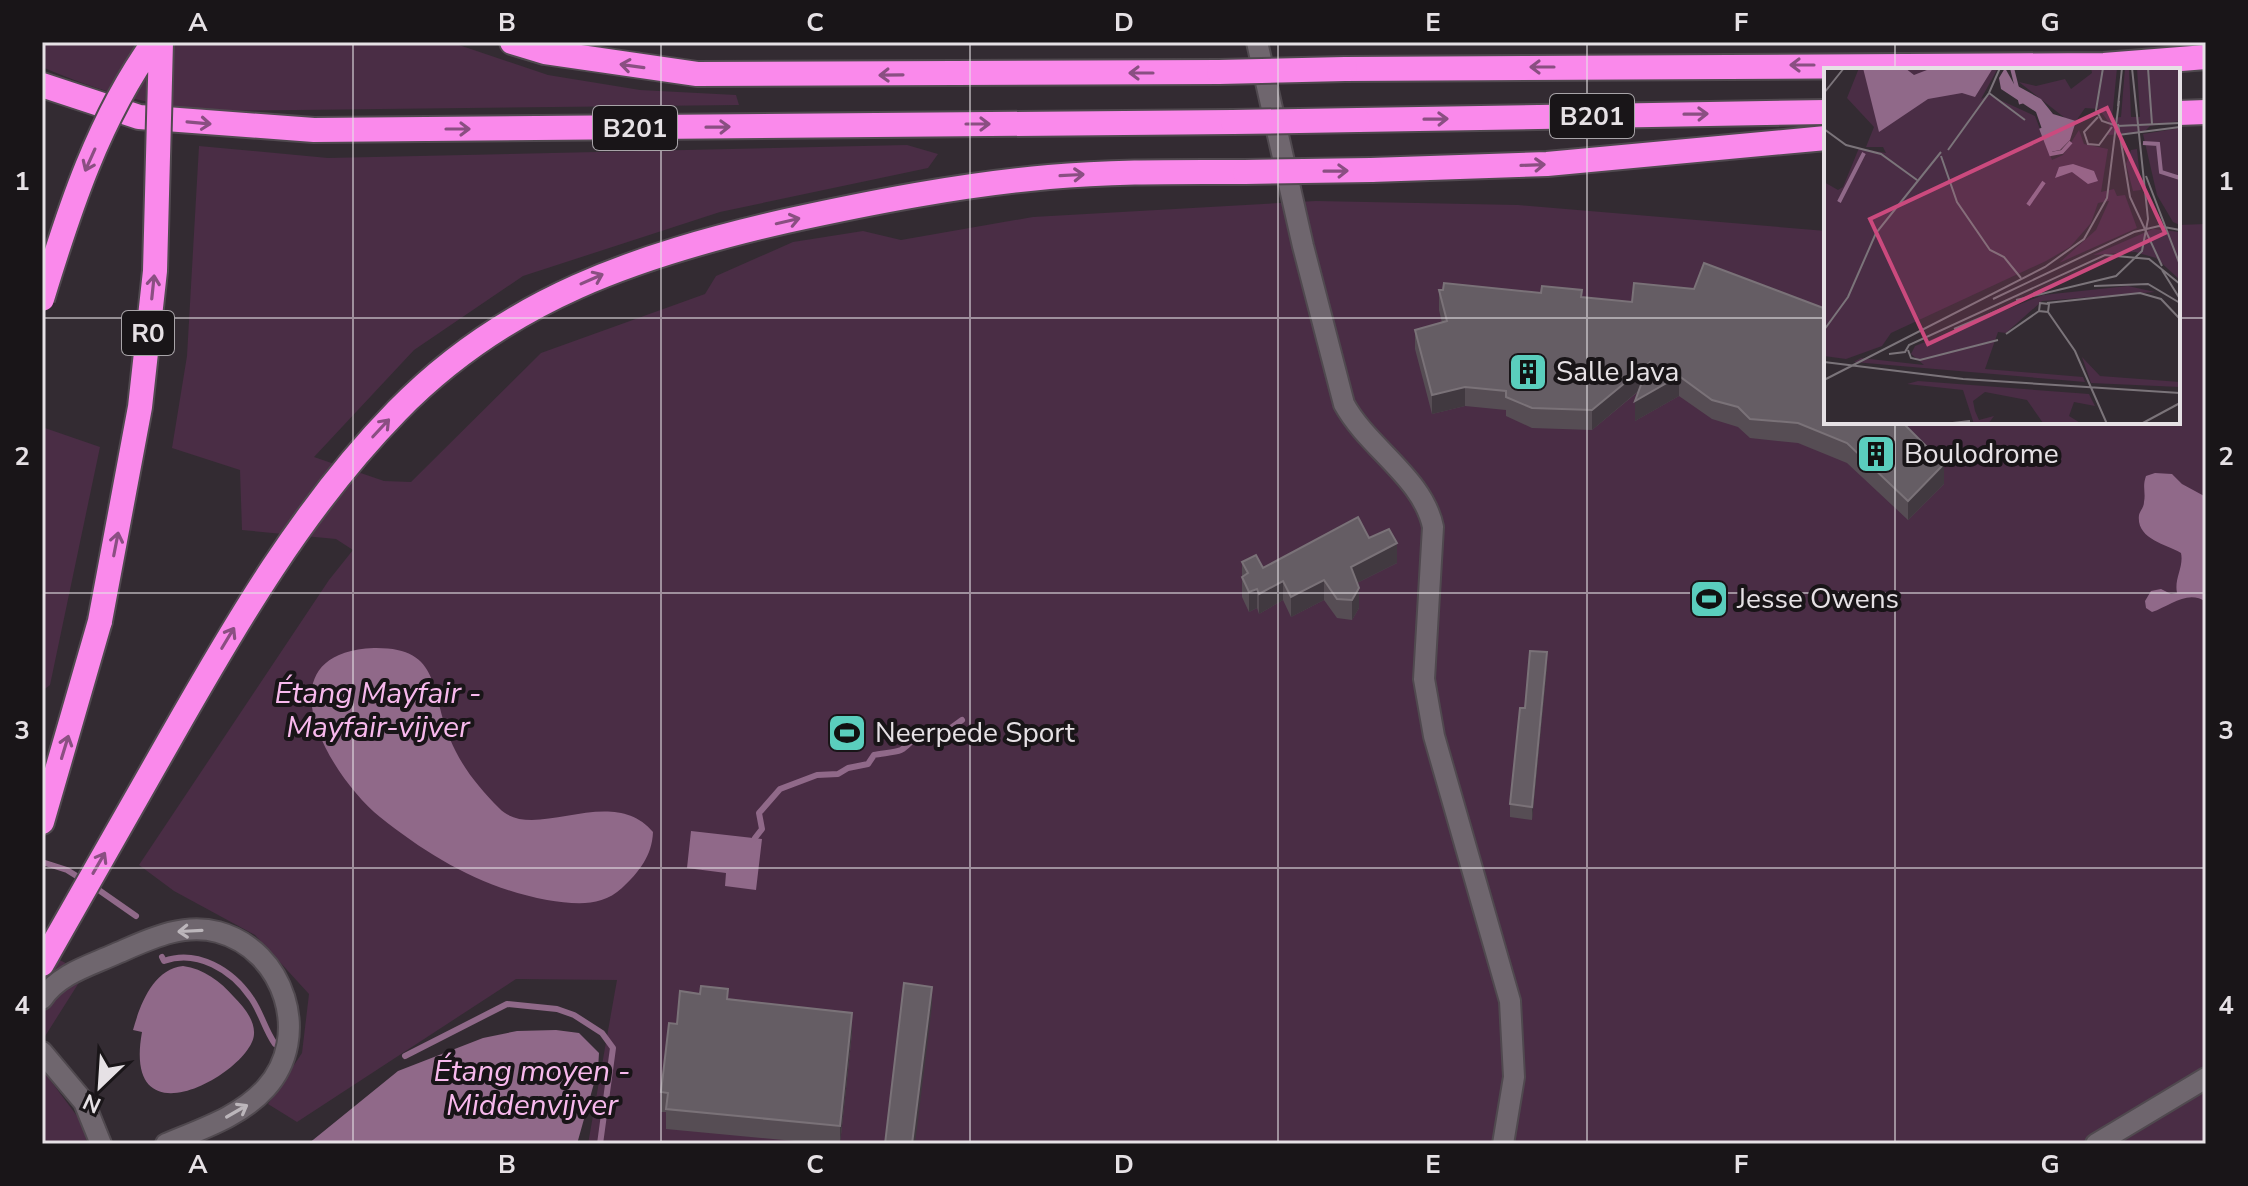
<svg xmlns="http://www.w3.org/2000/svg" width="2248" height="1186" viewBox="0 0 2248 1186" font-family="'Nunito Sans',sans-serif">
	<rect width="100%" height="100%" fill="#332b32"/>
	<path fill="#4a2d45" d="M42,42H450L548,75L640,90L736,95L739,105L210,111C147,105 100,92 42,67Z
		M907,145L938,154L928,168L720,212L523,276L414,350L314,457L384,481L411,482L541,353L705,294L716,276L793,242L863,231L901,240L1033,217L1316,201L1518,205L1826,231V422H2178V225L2206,224V1144H588L617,980L516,979L297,1122L268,1104L302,1053L309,994L255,935L174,891L139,865L329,580L353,550L336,539L242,530L240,470L172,448L187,356L199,146L328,158Z
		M42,427L100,447L50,685L42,691Z
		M42,951L85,973L42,1041Z
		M42,1069L83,1124L87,1144H42Z"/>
	<path fill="#906989" d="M2155,473L2172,474L2182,484L2206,497V602C2188,589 2170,606 2152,612L2146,608L2145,601L2151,591L2161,589L2171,594L2177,593C2174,578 2184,567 2181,553C2165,544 2136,539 2139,515C2140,511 2144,507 2144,502C2146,492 2142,487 2146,476Z
		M374,648C442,647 430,691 450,739C461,766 479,788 499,808C533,844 611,782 653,832C652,856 639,872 622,888C600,908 574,904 547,900C483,888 430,857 380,817C329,776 258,653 374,648Z
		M691,831L762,839L756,890L725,886L726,873L687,868Z
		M183,966C204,969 220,981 234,997C243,1006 255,1020 254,1034C253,1070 121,1148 142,1032L133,1030C140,1005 153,969 183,966Z
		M556,1030L579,1033L599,1053L598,1069L577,1144H308L398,1071L483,1038L517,1031Z"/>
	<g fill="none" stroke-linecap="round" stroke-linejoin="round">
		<path stroke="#906989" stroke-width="6" d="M755,838L762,829L759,813L780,789L817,775L838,774L848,768L868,764L874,755C881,753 894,753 901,750C913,743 919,726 940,736L962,720
			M42,862L67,870L83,880
			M93,886L136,916
			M162,957L164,961C197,949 232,970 251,998C261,1012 265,1030 275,1044
			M405,1056L507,1004L557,1009L574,1015L602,1033L613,1048L600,1144"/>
		<g stroke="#50494f" stroke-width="24">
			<path id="minor" d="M1257,42L1303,246L1344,404C1368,448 1423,478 1433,527L1424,679L1434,736L1510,1001L1514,1077L1503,1144
				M42,999C58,975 88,966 113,955C146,941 181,922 218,932C285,950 312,1037 266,1088C240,1117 201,1129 166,1144
				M2096,1144L2206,1078"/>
		</g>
		<g stroke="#50494f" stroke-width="24">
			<path id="tertiary" d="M42,1052L84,1102L101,1144"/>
		</g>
		<g stroke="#50494f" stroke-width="28">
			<path id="motorway" d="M512,42L545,52L697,74L1219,72
				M1345,69L2104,65L2206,57
				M42,85L139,117L314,130L1233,122
				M2178,113L2206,112
				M1358,120L1826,112
				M1371,170L1547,164L1826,138
				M42,822L100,621
				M42,964C84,889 127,814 170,739C236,623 303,507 397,411C506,299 638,255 786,221C873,202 960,185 1049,177C1114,171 1180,172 1245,172"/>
		</g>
		<use href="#minor" stroke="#6f666e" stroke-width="20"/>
		<use href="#tertiary" stroke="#6f666e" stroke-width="20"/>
		<use href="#motorway" stroke="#fa89eb" stroke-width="24"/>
		<g stroke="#50494f" stroke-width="28" stroke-linecap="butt">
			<path id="motorway-bridge" d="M1219,72L1345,69
				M1233,122L1358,120
				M1245,172L1371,170
				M42,299C69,210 99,118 154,42
				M100,621L140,407L155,271L161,42"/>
		</g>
		<use href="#motorway-bridge" stroke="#fa89eb" stroke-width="24"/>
	</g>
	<path fill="#564d54" d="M1439,290L1582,297L1944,484L1908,520L1847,463L1798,443L1750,438L1738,427L1712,419L1679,396L1635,421L1639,391L1592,430L1532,428L1506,416V410L1465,406L1432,414L1415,349V330L1442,323L1439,310Z
		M1369,538L1397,563L1357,583L1359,608L1352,620L1337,618L1324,600L1291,617L1283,600L1259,614L1257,608L1249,612L1242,597V562L1263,568Z
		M1547,666L1532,820L1510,817V804L1525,708Z
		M728,1000L852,1033L840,1144H827L666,1129V1112H661V1092L677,1024Z"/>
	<path fill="#413940" d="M1649,363V382L1592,430V410Z
		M1679,376V396L1635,421V401Z
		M1465,387V406L1432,414V395Z
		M1944,464V484L1908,520V501Z
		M1397,543V563L1351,586V567Z
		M1324,580V600L1291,617V597Z
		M1283,581V600L1259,614V594Z
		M1359,588V608L1352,620V600Z
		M1257,589V608L1249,612V592Z
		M1547,652V666L1532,820V807Z
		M932,987V1006L915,1144H912Z
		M852,1013V1033L840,1144V1126Z"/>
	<path fill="#655d64" stroke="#7a7278" stroke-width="2" d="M1704,263L1826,309V422H1902L1944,464L1908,501L1847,443L1798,423L1750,419L1738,407L1712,400L1679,376L1635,401L1649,363L1592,410L1532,408L1506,397V391L1465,387L1432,395L1415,330L1447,321L1439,290H1443L1444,283L1541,293L1542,286L1582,290L1581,297L1632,302L1634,283L1694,289Z
		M1358,517L1369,538L1389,529L1397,543L1351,567L1359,588L1352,600L1337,599L1324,580L1291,597L1283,581L1259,594L1257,589L1249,592L1242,577L1248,573L1242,562L1256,555L1263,568Z
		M1530,651L1547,652L1532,807L1510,804L1520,708H1525Z
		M904,983L932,987L912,1144H885Z
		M701,986L728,989L727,999L852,1013L840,1126L666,1109L668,1093L661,1092L669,1023L677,1024L680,991L700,994Z"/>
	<defs><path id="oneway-shaft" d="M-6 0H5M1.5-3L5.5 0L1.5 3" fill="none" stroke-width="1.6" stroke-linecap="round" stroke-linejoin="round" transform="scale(2)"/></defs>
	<g stroke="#8a4f82">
		<use href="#oneway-shaft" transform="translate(1802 65) rotate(180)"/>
		<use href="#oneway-shaft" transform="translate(632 66) rotate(-172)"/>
		<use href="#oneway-shaft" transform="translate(1542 67) rotate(180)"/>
		<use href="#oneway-shaft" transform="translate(1141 73) rotate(180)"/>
		<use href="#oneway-shaft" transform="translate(891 75) rotate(179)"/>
		<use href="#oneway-shaft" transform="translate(1696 114) rotate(-1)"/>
		<use href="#oneway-shaft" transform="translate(1436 119) rotate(-1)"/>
		<use href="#oneway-shaft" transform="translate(199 123) rotate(5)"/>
		<use href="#oneway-shaft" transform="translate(978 124)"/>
		<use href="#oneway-shaft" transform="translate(718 127) rotate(-1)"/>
		<use href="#oneway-shaft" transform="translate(458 129)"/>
		<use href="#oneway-shaft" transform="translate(90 160) rotate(114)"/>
		<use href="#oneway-shaft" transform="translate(1533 165) rotate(-2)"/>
		<use href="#oneway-shaft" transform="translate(1336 171) rotate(-1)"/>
		<use href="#oneway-shaft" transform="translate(1072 175) rotate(-3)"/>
		<use href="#oneway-shaft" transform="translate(788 221) rotate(-13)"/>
		<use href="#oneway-shaft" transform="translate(592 279) rotate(-24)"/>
		<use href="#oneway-shaft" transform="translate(153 287) rotate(-84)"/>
		<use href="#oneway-shaft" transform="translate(381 428) rotate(-47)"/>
		<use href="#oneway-shaft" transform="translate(116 544) rotate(-79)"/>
		<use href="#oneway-shaft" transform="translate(228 638) rotate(-59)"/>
		<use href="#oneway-shaft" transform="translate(65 747) rotate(-73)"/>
		<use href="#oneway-shaft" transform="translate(99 863) rotate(-60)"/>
	</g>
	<g stroke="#bcb6bb">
		<use href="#oneway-shaft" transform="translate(190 931) rotate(177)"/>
		<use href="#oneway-shaft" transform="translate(237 1111) rotate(-30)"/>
	</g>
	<path fill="none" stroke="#e6e1e5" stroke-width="2" stroke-opacity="0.55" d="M353,42V1144M661,42V1144M970,42V1144M1278,42V1144M1587,42V1144M1895,42V70M42,318H1826M2178,318H2206M1895,422V1144M42,593H2206M42,868H2206"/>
	<defs>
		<g id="building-square" transform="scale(2)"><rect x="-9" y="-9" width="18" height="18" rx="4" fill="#5acebd" stroke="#191518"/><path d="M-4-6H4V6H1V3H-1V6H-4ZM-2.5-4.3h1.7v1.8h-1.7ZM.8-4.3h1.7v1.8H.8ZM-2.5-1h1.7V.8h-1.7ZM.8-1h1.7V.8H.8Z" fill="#111"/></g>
		<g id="stadium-square" transform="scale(2)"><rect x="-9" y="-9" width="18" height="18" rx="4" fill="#5acebd" stroke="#191518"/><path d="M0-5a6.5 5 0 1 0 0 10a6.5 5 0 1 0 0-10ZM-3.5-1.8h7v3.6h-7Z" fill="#111"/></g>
	</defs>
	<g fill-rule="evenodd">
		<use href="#building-square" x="1528" y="372"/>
		<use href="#building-square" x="1876" y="454"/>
		<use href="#stadium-square" x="1709" y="599"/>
		<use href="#stadium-square" x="847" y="733"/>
	</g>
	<g text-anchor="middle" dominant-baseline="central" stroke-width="8" stroke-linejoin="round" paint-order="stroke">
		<g fill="#191518" stroke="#a8a4a8" stroke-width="2">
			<rect x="1550" y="94" width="84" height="44" rx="6"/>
			<rect x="593" y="106" width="84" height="44" rx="6"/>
			<rect x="122" y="311" width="52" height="44" rx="6"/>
		</g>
		<g font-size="26" font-weight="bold" fill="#e6e1e5">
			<text x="1592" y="116">B201</text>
			<text x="635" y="128">B201</text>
			<text x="148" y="333">R0</text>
		</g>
		<g font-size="28" fill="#e6e1e5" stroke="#191518" text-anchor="start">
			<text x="1556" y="372">Salle Java</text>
			<text x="1904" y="454">Boulodrome</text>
			<text x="1737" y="599">Jesse Owens</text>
			<text x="875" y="733">Neerpede Sport</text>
		</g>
		<g font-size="30" font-style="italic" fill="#f8b9ed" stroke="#191518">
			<text x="378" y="693">Étang Mayfair -<tspan x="378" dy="34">Mayfair-vijver</tspan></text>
			<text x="532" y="1071">Étang moyen -<tspan x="532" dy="34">Middenvijver</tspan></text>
		</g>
	</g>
	<g transform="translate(1824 68)">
		<rect width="356" height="356" fill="#332b32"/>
		<path d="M35,0H174L157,31L165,27L211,48L228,92L239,87L255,62L260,76L284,81L277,124L290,121L293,128L301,127L313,160L235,195L272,162L285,133L274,135L267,155L246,179L222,193L67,265L58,278L22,291L0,288V114L14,122L19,119L35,80L62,85L59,79H42L50,59L23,30ZM267,0H293L288,50L297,49L301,0H305L307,49H316L313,0H356V53L326,58L319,65L284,67L286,56L275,41L261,40L252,53L241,50L195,14L212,18L241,11L247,21L268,5ZM356,60V157L349,154L333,127L319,66ZM313,81L317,122L309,123L302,96L307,82ZM329,161L356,164V212L332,190L311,184L269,187ZM304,218L331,224L218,233L182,265L174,264L161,301L259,309L261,314L30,294L37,290L100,297L87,286L91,278L219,227ZM258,289L276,308L356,314V319L267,315ZM94,313L265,326L271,338L250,334L245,348L258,356L219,355L203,332L161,324L149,333L151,343L155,352L170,348L164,356H150L139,322L83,316Z" fill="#4a2d45"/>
		<path d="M39,0H81L90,7L108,0H169L151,29L138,25L104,31L55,64ZM181,0L190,16L217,31L229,46L252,53L246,72L236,82L226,84L212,44L177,21L175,10ZM249,96L270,103L274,113L264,116L248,104L231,110L235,99Z" fill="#906989"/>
		<path fill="none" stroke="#906989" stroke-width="4" d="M188,0L197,36M217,60L227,86L238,84L247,74M319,75L334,76L337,104L356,110M15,134L40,85M204,137L220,114"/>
		<path fill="none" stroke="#7b747a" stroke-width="2" d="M279,0L272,42L278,53L293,58L356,55M324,0L328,56M0,25L20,0M165,25L201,52M294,38L298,0M274,49L260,64L264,76L275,77L288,59M294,56L306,129L338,198M0,61L22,77L57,86L93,112M294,67L356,59M124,82L165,25L176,0M117,88L133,134L166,182L180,189L197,210M322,108L356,197M338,202L356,231M270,218L324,216L356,235M169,231L310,164L335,158L356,162M192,232L292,208L318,183L324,151L308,0M223,235L316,225L337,231L356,251M224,244L215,243L216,235L225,236L224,244L251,283L283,356M130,261L199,232M0,262L24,229L52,165L117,84M182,266L215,243M84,282L87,290L96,292L174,272M65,286L81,284L85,277L281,187L325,191L356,216M0,294L139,311L356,325M0,312L221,199L260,171L283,130L295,33M120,356L146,353M317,356L356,335"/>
		<path fill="#cb4a7e" fill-opacity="0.15" stroke="#cb4a7e" stroke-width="4" d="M283,40L341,165L104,276L46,151Z"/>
		<rect width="356" height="356" fill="none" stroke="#e6e1e5" stroke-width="4"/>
	</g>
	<rect width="2248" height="1186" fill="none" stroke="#191518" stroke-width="88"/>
	<g transform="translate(100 1086) rotate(205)" stroke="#191518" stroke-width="6" paint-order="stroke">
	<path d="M0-6L14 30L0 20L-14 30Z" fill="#e6e1e5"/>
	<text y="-12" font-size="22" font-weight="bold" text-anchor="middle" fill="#e6e1e5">N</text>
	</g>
	<rect x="44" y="44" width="2160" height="1098" fill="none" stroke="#e6e1e5" stroke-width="3"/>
	<g font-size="26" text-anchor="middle" font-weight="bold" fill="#e6e1e5">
		<text x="198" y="31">A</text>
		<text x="507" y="31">B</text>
		<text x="815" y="31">C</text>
		<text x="1124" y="31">D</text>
		<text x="1433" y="31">E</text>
		<text x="1741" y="31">F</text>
		<text x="2050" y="31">G</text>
		<text x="22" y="190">1</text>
		<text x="2226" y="190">1</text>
		<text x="22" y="465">2</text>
		<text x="2226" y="465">2</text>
		<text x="22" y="739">3</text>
		<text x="2226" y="739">3</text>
		<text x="22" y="1014">4</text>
		<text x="2226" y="1014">4</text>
		<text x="198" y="1173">A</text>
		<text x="507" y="1173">B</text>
		<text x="815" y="1173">C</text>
		<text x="1124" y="1173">D</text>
		<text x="1433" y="1173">E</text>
		<text x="1741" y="1173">F</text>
		<text x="2050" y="1173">G</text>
	</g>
</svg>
